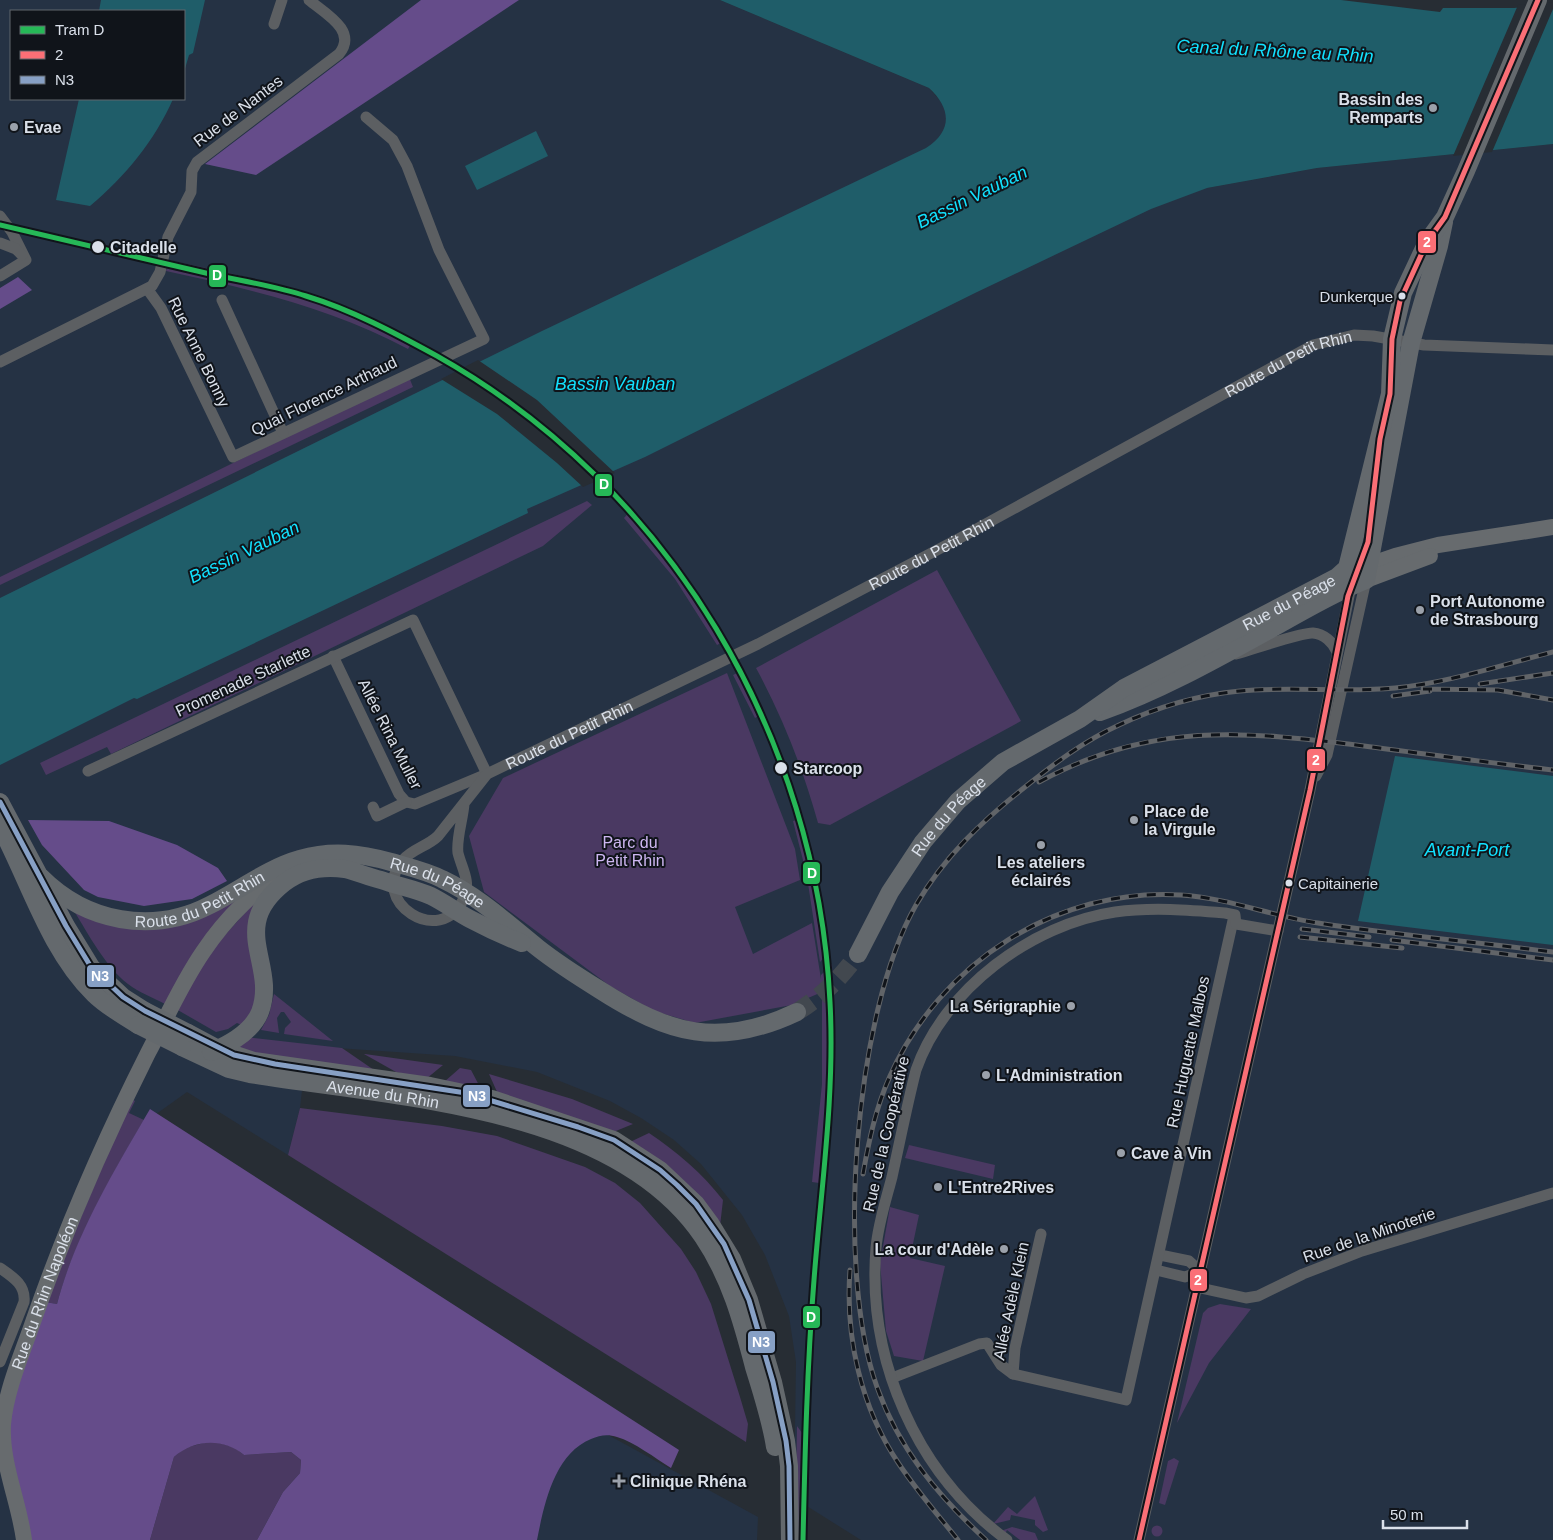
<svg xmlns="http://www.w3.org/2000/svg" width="1553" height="1540" viewBox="0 0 1553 1540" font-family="Arial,sans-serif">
	<rect width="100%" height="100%" fill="#272d34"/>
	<path fill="#253244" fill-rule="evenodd" d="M0,0H720L929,88L944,105L1207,188L1317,168L1553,144V1540H861L794,1498L796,1362L789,1316L765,1255L742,1215L701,1164L674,1140L641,1118L610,1101L537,1072L455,1056L307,1046L300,1108L288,1155L187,1092L152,1117L45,1540H0ZM11,11H184V99H11Z
		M599,1430L758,1517L757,1540H530L554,1445Z"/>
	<path fill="#4a3962" d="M169,260C229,273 290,285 348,307C371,316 392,328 414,339L408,349C331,308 250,289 166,271Z
		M409,377L413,387L0,585V577Z
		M587,501L592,505L543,546L111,754L107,747L46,775L40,763Z
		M632,509L680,566L727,640L717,645L675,579L624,518Z
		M937,570L1021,721L830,825L818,823C803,769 783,718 756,668Z
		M743,670L764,713L755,718L733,675Z
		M727,673L795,849L800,880L735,907L753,954L812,923L821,979V975L832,964L835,1055L826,1184L812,1182L822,1084V992L792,1005L695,1023L654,1011L610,986L484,892L469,836L503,778Z
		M803,819L814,863L804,864L793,821Z
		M816,872L829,952L820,962L807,877Z
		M246,889L165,1004C152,997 140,993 128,984C105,966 89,935 74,911L129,923Z
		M255,902L259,995L244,1026L237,1023L228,1029L216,1032L176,1009L203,959Z
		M274,994L333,1041L284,1034L285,1028L291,1022L284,1012H281L277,1018L279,1033L261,1030L269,1015Z
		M246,1037L342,1048L374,1070L261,1055L230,1046Z
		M364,1054H365L443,1065L426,1079L396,1072Z
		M460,1068L471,1070L481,1089L444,1082Z
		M489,1074L572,1099L633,1124L611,1133L498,1094Z
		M131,1099L135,1101L129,1113L144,1120C111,1176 74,1241 57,1304L45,1302Z
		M300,1108L442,1126L497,1136L585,1167L615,1183L640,1203L681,1249L696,1272L711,1304L740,1397L748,1424L746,1442L288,1155Z
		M649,1133C676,1151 703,1174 723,1200L720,1226L630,1142Z
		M909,1145L995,1165L993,1179L905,1158Z
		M890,1207L919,1215L910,1258L945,1266L923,1361L894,1356L886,1331L880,1263Z
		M1220,1304L1251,1309L1209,1363L1177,1423L1203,1313L1208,1308Z
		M797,1426L808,1441L807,1540H795Z
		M212,1441L234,1447L244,1455L291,1452L301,1460L300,1473L283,1492L257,1540H150L174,1457L184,1448Z
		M1174,1458L1179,1461L1165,1505L1159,1503L1168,1461Z
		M1035,1496L1048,1530L1043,1532L1035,1525V1520L1011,1515L1010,1520L993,1524L1008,1507L1017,1514Z
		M1151.5 1531a5.5 5.5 0 1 1 11 0a5.5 5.5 0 1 1-11 0Z
		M1012,1527L1035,1533L1038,1540H1020L1007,1530L1005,1534L1001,1531Z"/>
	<path fill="#654c8a" d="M421,0H519L256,175L205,164Z
		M18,277L32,290L0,309V288Z
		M28,820L109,821L177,845L218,868L227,881L192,899L144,906L98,897L84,890L42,845Z
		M150,1109L679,1450L671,1468C655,1458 634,1442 617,1437C608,1434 600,1435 591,1439C554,1454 544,1505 537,1540H257L283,1492L300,1473L301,1460L291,1452L244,1455C223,1438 195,1439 174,1457L150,1540H30L10,1449V1410L45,1302L57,1304C75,1235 115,1169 150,1109Z"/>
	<path fill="#1f5d69" d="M101,0H205L193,53L189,55L184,72V11H99Z
		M720,0H1341L1440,12L1443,8H1514L1553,4V144L1317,168L1207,188L1151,209L975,293L645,457L527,509L528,513L137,699L134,698L0,765V598L542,331L926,148C953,131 951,108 929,88Z
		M79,99H173C155,140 125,177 90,206L56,200Z
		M536,131L548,156L477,190L465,166Z
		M1395,756L1553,776V945L1358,921Z"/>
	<path fill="#272d34" d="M1553,2V9L1492,152L1453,156L1518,5Z
		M478,360L537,400L615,473L583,487L557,463L497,414L441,379Z"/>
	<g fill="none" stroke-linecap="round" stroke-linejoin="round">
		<path stroke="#42484f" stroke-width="18" stroke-dasharray="18 9" stroke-linecap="butt" d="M797,1012C822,996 841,978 858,954"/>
		<g stroke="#5c5f62" stroke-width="11">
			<path d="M274,24L282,0"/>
			<path d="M0,216L12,232L26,260L0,276"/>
			<path d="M0,243L16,249L22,255"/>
			<path d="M148,290L161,308L233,457L484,339L439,250L407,166L393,140L366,117"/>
			<path d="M222,300L283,433"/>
			<path d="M0,362L152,286L160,272L168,237L191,192L192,171L197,162L339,54C358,31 326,14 309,0"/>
			<path d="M1236,654C1251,650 1302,632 1313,633C1324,634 1333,642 1337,652"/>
			<path d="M333,656L399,794L406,802L415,804L482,776"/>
			<path d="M88,771L413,620L487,774"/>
			<path d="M1316,776L1327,755L1366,580"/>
			<path id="s1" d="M464,804C463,819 456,839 458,853C462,869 471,881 464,898C441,950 367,901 403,860C412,849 428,846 438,836L487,774L758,644L960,538L1313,345L1354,335L1373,336L1424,345L1553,350"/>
			<path d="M373,807L377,816L406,802"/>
			<path d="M0,1268C13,1277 26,1285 24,1302L0,1362"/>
			<path d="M1156,1270L1185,1277L1200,1271L1189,1261L1160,1255"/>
			<path d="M1196,1287L1246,1298L1258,1296L1303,1274L1362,1251L1553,1193"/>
			<path d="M1013,1374L1015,1348L1041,1234"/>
			<path d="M892,1378L979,1344L987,1343L1001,1365L1013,1374L1126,1400L1234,916"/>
			<path d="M1007,1540C916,1473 867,1360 876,1248C878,1224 886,1200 892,1177C900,1141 907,1105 916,1070C944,989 1032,924 1115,912C1152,907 1189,910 1225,913L1235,915L1236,924L1278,931"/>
			<path d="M1139,1540L1310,790L1351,586"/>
		</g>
		<g stroke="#676b6e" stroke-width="16">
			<path d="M1342,574L1395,556L1438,545L1553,527"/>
			<path d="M1366,580L1430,556"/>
			<path id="s2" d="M24,1540C19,1501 1,1464 3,1424C6,1390 22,1354 33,1322C65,1230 104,1140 148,1053C166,1019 181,984 203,952C225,919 257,886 293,867"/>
		</g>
		<g stroke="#64696d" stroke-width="18">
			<path d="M1100,712C1162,690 1220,657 1278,625C1307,609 1335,592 1366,580L1411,343L1439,246L1444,222"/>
			<path d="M0,802L66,926L91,967L123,997L145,1011"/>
			<path d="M0,826C29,880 49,950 94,994C107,1007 123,1015 138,1025"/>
			<path id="s3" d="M41,877C86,922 152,935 210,905C240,890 268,868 300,859C331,850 359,853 391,862C408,867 426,871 442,879C478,896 507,923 538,948C557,963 579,977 600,990C669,1034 719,1049 797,1012"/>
			<path id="s4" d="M858,954L890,892L923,842L958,801L1003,762L1080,719L1124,688L1337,577L1347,568L1390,394L1392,339L1403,293L1427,242L1445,217L1466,171L1538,0"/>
			<path d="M188,1033L218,1049L254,1061L430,1086L492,1099L614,1140L660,1170L696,1204L710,1223L732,1259L749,1300L773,1382L786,1441L789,1466L790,1540"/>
			<path id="s5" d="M182,1047L229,1069L250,1074C393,1098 614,1105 703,1237C730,1277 742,1321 754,1367C762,1393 771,1420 775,1447"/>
			<path d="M211,1052C230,1044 252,1032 260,1012C278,964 227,928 284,883C302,869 323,866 345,869C357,872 369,877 381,880C398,886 415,889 431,896C445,903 457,912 470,919C487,928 504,936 522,943"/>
		</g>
		<g stroke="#616468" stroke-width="5">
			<path id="rail" d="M1480,684L1553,673
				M1423,689L1498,690L1553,700
				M1393,696L1430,691
				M1039,782C1151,721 1244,731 1364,746C1427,754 1490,763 1553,770
				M1302,929L1369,937
				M1300,937L1402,948
				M1392,940L1553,960
				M863,1174C869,1140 876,1107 890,1076C940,963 1057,887 1181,895C1228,898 1271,916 1318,923C1396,935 1475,942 1553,952
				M850,1270C845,1337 861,1408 899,1464C917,1491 938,1515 958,1540
				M986,1540C938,1496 899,1449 877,1387C835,1270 854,1013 916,905C944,857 982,821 1025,787C1055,763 1084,741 1119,725C1157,707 1198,695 1240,691C1292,686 1344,693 1395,688C1448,683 1501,665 1553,652"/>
		</g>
		<use href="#rail" stroke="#10141a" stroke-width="3" stroke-dasharray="9" stroke-linecap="butt"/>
		<path stroke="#64696d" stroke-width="18" d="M145,1011L188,1033
			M138,1025L182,1047"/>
		<g stroke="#10141a" stroke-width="9">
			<path id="bus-1" d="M1139,1540L1310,790L1348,596L1368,542L1380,439L1390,394L1392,339L1400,301L1427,242L1445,217L1538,0"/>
		</g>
		<g stroke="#10141a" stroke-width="9">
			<path id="bus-2" d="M0,802L66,926L91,967L123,997L145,1011L234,1055L275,1064L466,1093L578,1127L614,1140L660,1170L677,1185L696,1204L724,1244L749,1300L773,1382L786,1441L789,1466L790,1540"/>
		</g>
		<use href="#bus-1" stroke="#fa6f76" stroke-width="5"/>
		<use href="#bus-2" stroke="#87a0c5" stroke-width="5"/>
		<g stroke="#10141a" stroke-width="9">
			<path id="tram-1" d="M0,225C70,241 140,257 210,274C242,281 275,286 306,296C352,310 395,333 437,356C670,487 817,736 830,1002C835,1095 821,1188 814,1280C807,1367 805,1453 803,1540"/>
		</g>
		<use href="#tram-1" stroke="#26b857" stroke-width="5"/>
	</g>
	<g fill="#9ba1aa" stroke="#10141a" stroke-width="2">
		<circle cx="1433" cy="108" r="5"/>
		<circle cx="14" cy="127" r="5"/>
		<circle cx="1420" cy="610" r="5"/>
		<circle cx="1134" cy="820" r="5"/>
		<circle cx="1041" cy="845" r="5"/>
		<circle cx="1071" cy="1006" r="5"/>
		<circle cx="986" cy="1075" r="5"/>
		<circle cx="1121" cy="1153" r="5"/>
		<circle cx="938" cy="1187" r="5"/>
		<circle cx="1004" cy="1249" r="5"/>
		<path d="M616.5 1473.5h5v5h5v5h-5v5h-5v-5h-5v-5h5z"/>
	</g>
	<g fill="#dae0ea" stroke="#10141a" stroke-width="2">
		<circle cx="98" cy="247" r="7"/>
		<circle cx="1402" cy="296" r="4.5"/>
		<circle cx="781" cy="768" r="7"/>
		<circle cx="1289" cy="883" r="4.5"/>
	</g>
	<g text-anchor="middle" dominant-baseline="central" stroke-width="4" stroke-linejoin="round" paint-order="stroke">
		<g font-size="15" fill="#dae0ea" stroke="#10141a" text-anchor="end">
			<text x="1393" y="296">Dunkerque</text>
			<text x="1298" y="883" text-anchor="start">Capitainerie</text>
		</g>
		<g font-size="16" font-weight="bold" fill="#dae0ea" stroke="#10141a" text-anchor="start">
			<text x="1423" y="99" text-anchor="end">Bassin des<tspan x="1423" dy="18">Remparts</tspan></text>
			<text x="24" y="127">Evae</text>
			<text x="1430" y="601">Port Autonome<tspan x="1430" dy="18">de Strasbourg</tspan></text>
			<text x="1144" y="811">Place de<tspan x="1144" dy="18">la Virgule</tspan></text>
			<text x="1041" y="862" text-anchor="middle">Les ateliers<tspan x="1041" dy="18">éclairés</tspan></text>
			<text x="1061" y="1006" text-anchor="end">La Sérigraphie</text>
			<text x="996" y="1075">L'Administration</text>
			<text x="1131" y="1153">Cave à Vin</text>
			<text x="948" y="1187">L'Entre2Rives</text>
			<text x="994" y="1249" text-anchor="end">La cour d'Adèle</text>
			<text x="630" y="1481">Clinique Rhéna</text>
		</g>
		<g font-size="16" fill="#dae0ea" stroke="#10141a">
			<text transform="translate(238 111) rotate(-37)">Rue de Nantes</text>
			<text transform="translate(199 352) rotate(64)">Rue Anne Bonny</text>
			<text stroke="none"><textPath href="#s1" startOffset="1245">Route du Petit Rhin</textPath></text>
			<text transform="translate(324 396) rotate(-26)">Quai Florence Arthaud</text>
			<text stroke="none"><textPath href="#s1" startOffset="840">Route du Petit Rhin</textPath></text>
			<text stroke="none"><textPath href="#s4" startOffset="571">Rue du Péage</textPath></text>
			<text transform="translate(243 681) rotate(-25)">Promenade Starlette</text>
			<text transform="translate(390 734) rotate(63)">Allée Rina Muller</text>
			<text stroke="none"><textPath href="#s1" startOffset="435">Route du Petit Rhin</textPath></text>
			<text stroke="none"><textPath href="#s4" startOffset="166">Rue du Péage</textPath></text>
			<text stroke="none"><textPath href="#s3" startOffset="428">Rue du Péage</textPath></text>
			<text stroke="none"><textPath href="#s3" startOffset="175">Route du Petit Rhin</textPath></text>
			<text transform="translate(1188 1052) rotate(-78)">Rue Huguette Malbos</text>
			<text stroke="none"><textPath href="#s5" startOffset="208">Avenue du Rhin</textPath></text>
			<text transform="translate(886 1134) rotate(-77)">Rue de la Coopérative</text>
			<text transform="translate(1369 1235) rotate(-19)">Rue de la Minoterie</text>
			<text stroke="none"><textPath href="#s2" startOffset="256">Rue du Rhin Napoléon</textPath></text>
			<text transform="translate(1011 1301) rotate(-78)">Allée Adèle Klein</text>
		</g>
		<g font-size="16" font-weight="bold" fill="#dae0ea" stroke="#10141a" text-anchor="start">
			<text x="110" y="247">Citadelle</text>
			<text x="793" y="768">Starcoop</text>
		</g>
		<g font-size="16" fill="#ceb7f2" stroke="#10141a">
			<text x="630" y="842">Parc du<tspan x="630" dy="18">Petit Rhin</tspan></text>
		</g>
		<g font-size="18" font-style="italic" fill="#12e1fe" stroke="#10141a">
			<text transform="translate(1275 51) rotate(3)">Canal du Rhône au Rhin</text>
			<text transform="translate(972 197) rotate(-26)">Bassin Vauban</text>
			<text x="615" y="384">Bassin Vauban</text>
			<text transform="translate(244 552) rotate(-26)">Bassin Vauban</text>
			<text x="1467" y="850">Avant-Port</text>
		</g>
	</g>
	<g stroke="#10141a" stroke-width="2">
		<rect x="1417" y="230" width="20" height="24" rx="5" fill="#fa6f76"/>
		<rect x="208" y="264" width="19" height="24" rx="5" fill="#26b857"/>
		<rect x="594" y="473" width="19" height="24" rx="5" fill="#26b857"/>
		<rect x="1306" y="748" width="20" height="24" rx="5" fill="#fa6f76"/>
		<rect x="802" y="861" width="19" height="24" rx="5" fill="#26b857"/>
		<rect x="86" y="964" width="29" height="24" rx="5" fill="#87a0c5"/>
		<rect x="462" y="1084" width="29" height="24" rx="5" fill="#87a0c5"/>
		<rect x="1189" y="1268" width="19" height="24" rx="5" fill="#fa6f76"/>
		<rect x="802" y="1305" width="19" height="24" rx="5" fill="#26b857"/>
		<rect x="747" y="1330" width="29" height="24" rx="5" fill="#87a0c5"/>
	</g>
	<g font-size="14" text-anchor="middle" font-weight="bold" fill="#fff">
		<text x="1427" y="247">2</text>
		<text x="217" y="280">D</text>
		<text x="604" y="489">D</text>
		<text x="1316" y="765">2</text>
		<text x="812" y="878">D</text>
		<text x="100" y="981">N3</text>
		<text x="477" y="1101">N3</text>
		<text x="1198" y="1285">2</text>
		<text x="811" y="1322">D</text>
		<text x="761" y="1347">N3</text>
	</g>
	<rect x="10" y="10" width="175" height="90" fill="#10141a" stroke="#61666d"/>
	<rect x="20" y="26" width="25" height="8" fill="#26b857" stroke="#61666d"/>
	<text x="55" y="35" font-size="15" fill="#dae0ea">Tram D</text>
	<rect x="20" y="51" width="25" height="8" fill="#fa6f76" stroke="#61666d"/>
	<text x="55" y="60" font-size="15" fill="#dae0ea">2</text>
	<rect x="20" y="76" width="25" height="8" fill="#87a0c5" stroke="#61666d"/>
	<text x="55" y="85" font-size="15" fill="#dae0ea">N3</text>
	<path d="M1383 1520v8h84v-8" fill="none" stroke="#dae0ea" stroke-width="2.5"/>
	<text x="1390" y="1520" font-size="15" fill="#dae0ea" stroke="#10141a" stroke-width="4" paint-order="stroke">50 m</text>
</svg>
